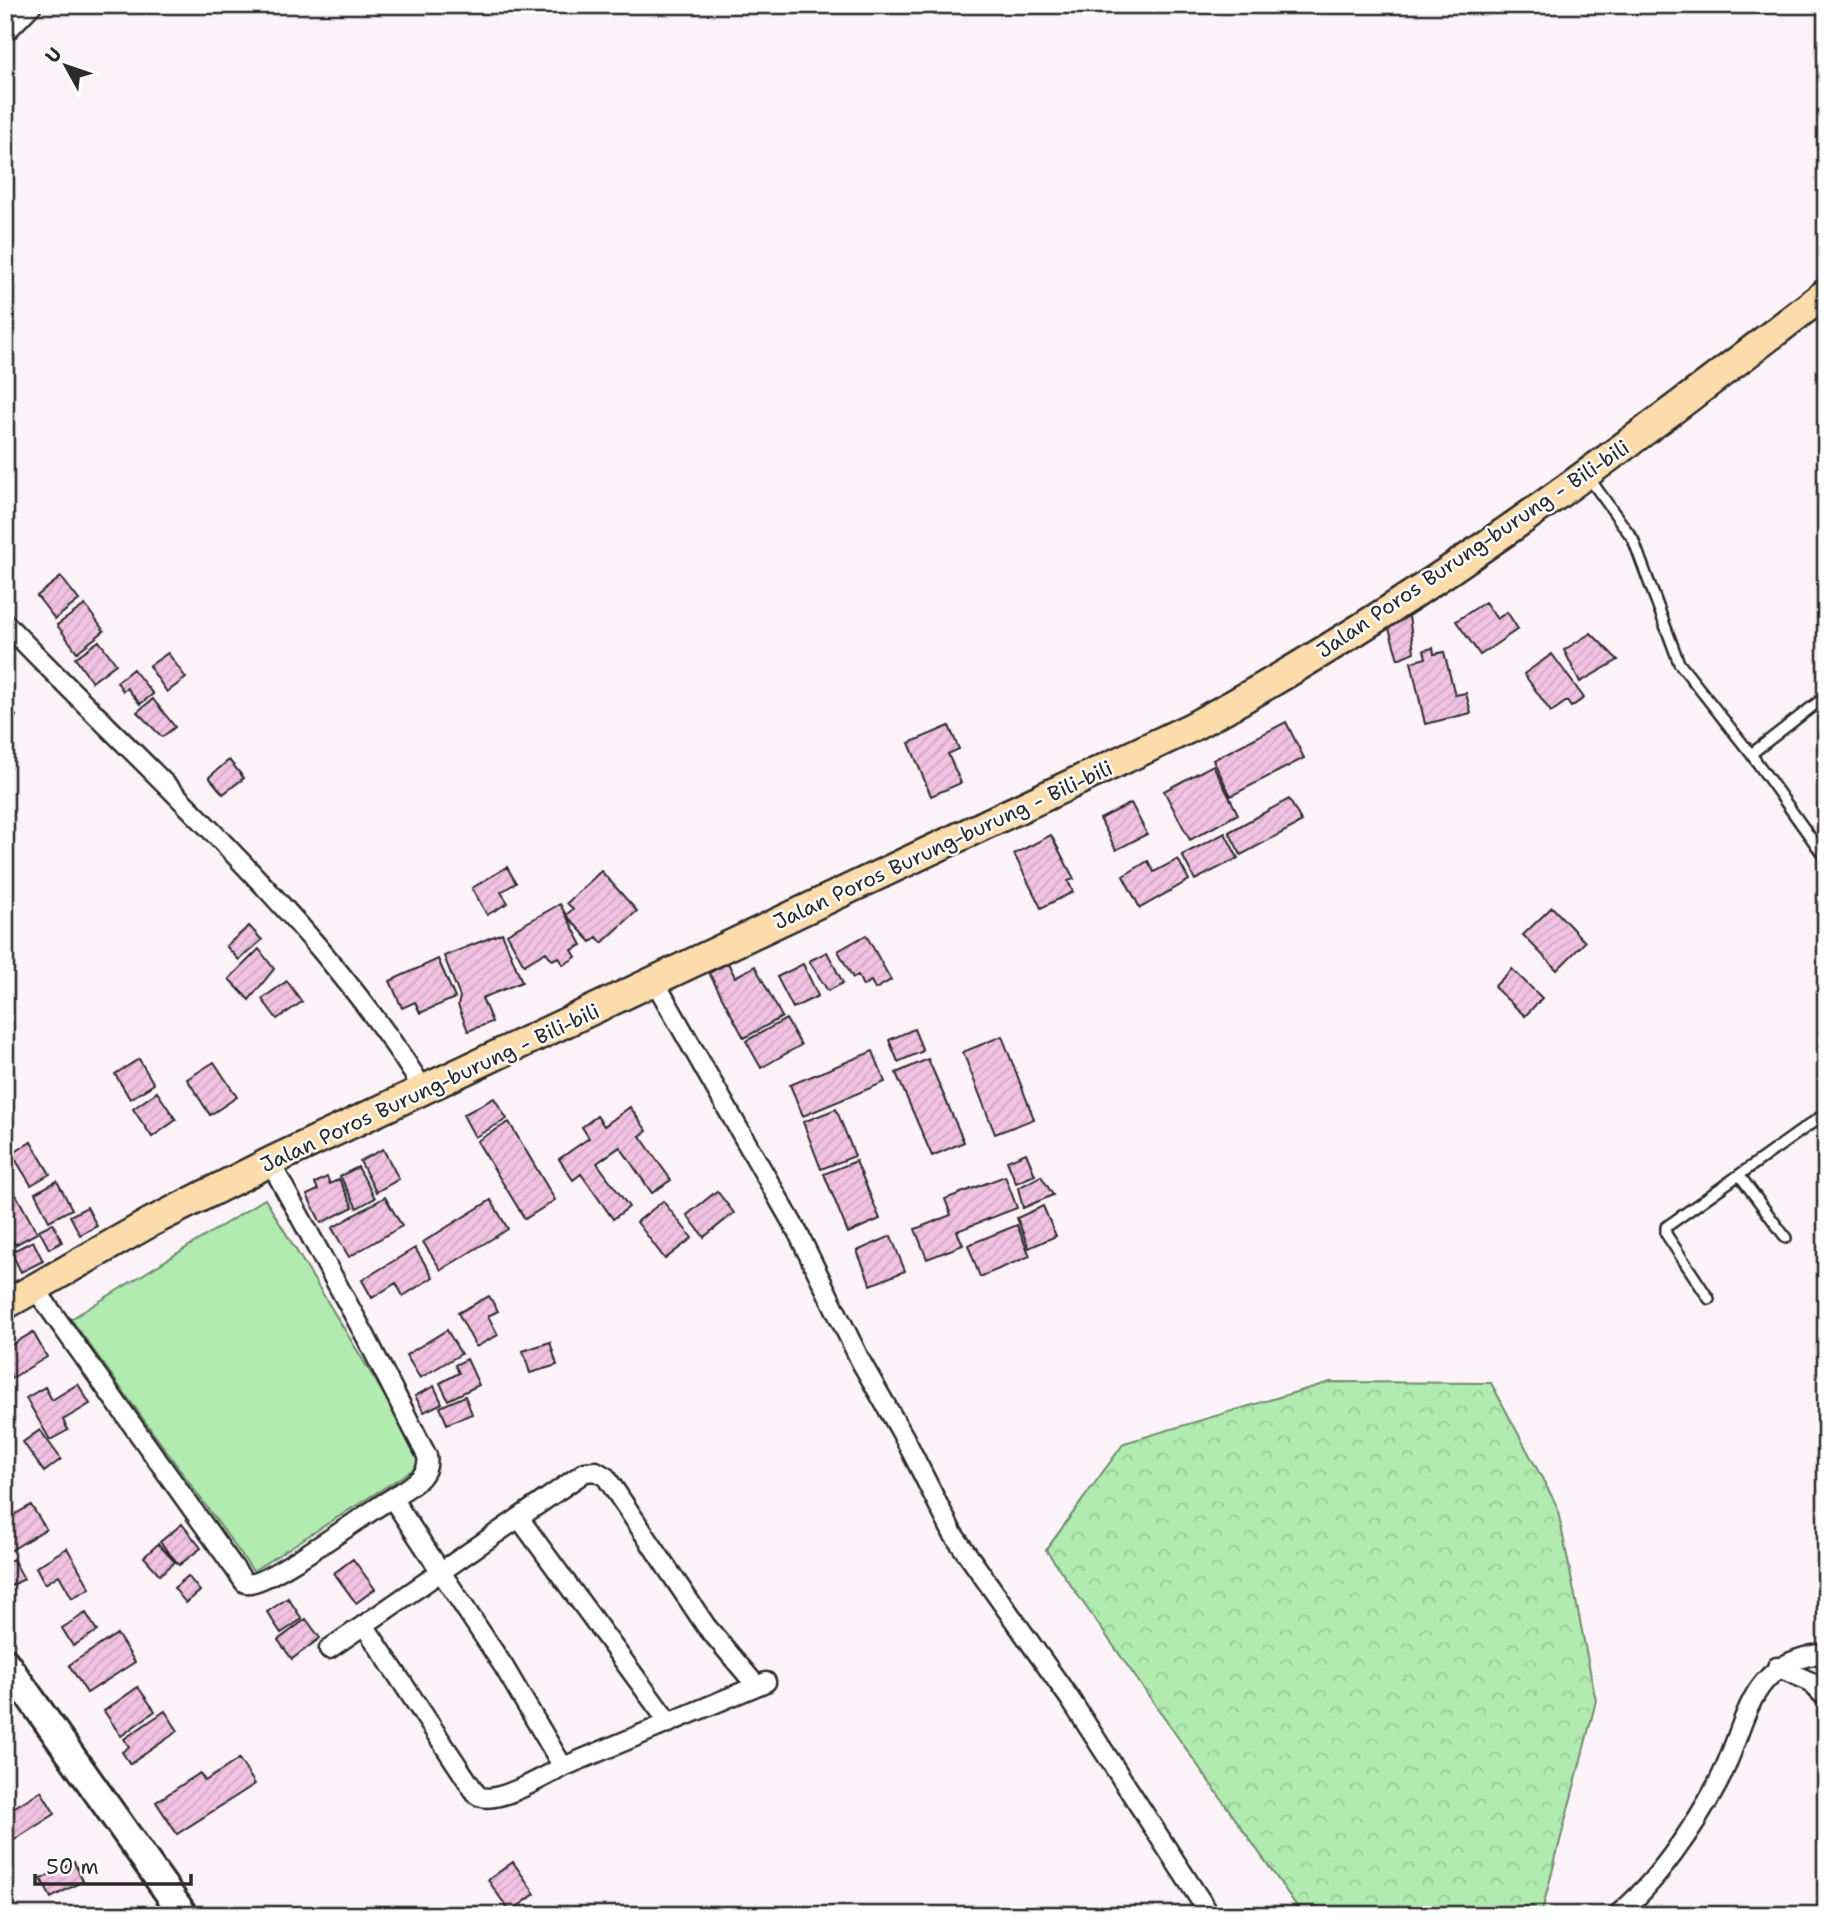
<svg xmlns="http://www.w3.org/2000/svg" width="1831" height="1920" viewBox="0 0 1831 1920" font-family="'Shantell Sans',sans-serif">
	<defs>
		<pattern id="forest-crowns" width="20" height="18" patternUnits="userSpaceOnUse" patternTransform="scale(1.75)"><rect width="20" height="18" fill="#b1ebb0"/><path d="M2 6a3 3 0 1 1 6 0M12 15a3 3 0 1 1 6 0" fill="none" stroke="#98ca98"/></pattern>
		<pattern id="building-hatch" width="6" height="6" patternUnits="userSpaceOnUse" patternTransform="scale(1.75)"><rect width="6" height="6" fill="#f2c2e3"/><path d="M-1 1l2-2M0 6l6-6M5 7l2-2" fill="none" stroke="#d0a7c3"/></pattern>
	</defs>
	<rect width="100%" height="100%" fill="#fcf3f9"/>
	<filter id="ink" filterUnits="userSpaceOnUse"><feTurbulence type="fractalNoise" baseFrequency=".0143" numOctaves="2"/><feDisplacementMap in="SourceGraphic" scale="14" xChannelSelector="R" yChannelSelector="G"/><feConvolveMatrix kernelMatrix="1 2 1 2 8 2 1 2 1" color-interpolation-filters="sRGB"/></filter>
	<g filter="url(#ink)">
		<path fill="#b1ebb0" stroke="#6e8b6e" stroke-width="2" d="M265,1199L425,1462L253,1571L71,1319Z"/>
		<path fill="url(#forest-crowns)" stroke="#6e8b6e" stroke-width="2" d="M1330,1382L1491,1383L1557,1506L1596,1701L1541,1915H1303L1046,1550L1124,1443Z"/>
		<path fill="url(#building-hatch)" stroke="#2b2b2b" stroke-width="2" d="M61,577L79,600L55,619L37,596Z
			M1485,602L1497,619L1507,612L1518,629L1480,655L1456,621Z
			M85,605L104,631L77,652L57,625Z
			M1408,609L1414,652L1398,659L1387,622Z
			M1591,633L1618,660L1580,682L1564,650Z
			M99,641L116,664L92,682L75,658Z
			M1433,648L1434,654L1444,652L1455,695L1466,693L1471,713L1425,724L1411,662L1426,658L1424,650Z
			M168,653L186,678L167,692L149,666Z
			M1552,654L1584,698L1571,707L1567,701L1551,712L1524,674Z
			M133,669L153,694L140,704L127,688L123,691L117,682Z
			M153,699L175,727L162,737L137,712Z
			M5,705L16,716L5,726Z
			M1286,722L1304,758L1231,796L1213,760Z
			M949,726L959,749L948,754L961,783L931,796L909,743Z
			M229,760L244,778L223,794L209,777Z
			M1213,765L1238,814L1190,840L1164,791Z
			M1289,799L1302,822L1241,855L1229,832Z
			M1131,803L1147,834L1116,850L1100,819Z
			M1225,833L1238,858L1195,880L1182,855Z
			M1051,835L1074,879L1068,881L1073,892L1041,908L1014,854Z
			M1178,859L1189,880L1140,908L1123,876L1148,861L1154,872Z
			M507,867L516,883L501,892L508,903L487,915L472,888Z
			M601,871L637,911L602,943L597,937L591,942L566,915L573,909L567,903Z
			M560,904L582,945L572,950L576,957L563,965L559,957L552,960L546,952L524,965L507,934Z
			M1552,907L1585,942L1557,970L1523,935Z
			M249,926L262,940L239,960L226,946Z
			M502,933L522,982L482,998L492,1022L468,1031L458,1005L460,997L444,956Z
			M866,935L891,980L875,989L871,981L863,986L858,975L853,978L838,951Z
			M259,949L274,969L249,1000L229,979Z
			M827,952L843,983L828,991L809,961Z
			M438,959L455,998L420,1013L415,1002L402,1008L390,981Z
			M728,963L735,977L755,966L782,1017L744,1038L709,973Z
			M803,964L818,996L793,1008L777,977Z
			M1512,969L1542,998L1525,1016L1494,987Z
			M287,981L302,1002L277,1019L262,999Z
			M786,1019L801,1045L761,1068L746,1041Z
			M914,1029L923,1051L898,1062L889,1040Z
			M1002,1036L1034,1119L995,1134L963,1052Z
			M873,1051L885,1082L803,1116L790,1085Z
			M139,1059L154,1084L130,1099L115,1074Z
			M928,1059L964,1142L932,1156L896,1073Z
			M214,1062L237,1097L210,1115L187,1079Z
			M157,1092L176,1120L152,1137L133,1109Z
			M494,1098L507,1119L475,1137L463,1115Z
			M630,1107L647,1131L640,1136L671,1180L652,1193L620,1147L597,1163L629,1207L613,1219L581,1174L573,1180L559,1159L589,1138L582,1127L597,1116L604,1126Z
			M836,1109L855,1156L821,1169L803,1122Z
			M509,1122L555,1200L525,1219L477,1141Z
			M31,1142L50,1174L31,1185L12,1154Z
			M383,1149L399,1179L376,1192L360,1161Z
			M1026,1153L1035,1175L1016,1183L1007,1161Z
			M856,1161L880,1219L848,1233L824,1174Z
			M358,1167L375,1198L357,1208L340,1176Z
			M1005,1176L1017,1208L957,1231L963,1245L927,1259L915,1229L951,1215L945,1199Z
			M1041,1176L1053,1195L1023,1208L1018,1188Z
			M327,1177L330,1184L339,1179L353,1207L321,1223L307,1195L318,1190L315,1183Z
			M57,1181L72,1209L49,1221L35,1193Z
			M14,1191L37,1233L15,1245L5,1226V1196Z
			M717,1191L734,1213L704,1237L687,1215Z
			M385,1197L402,1226L349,1257L332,1228Z
			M491,1200L508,1229L441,1270L423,1242Z
			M663,1201L692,1238L665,1259L637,1222Z
			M1043,1206L1056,1236L1029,1248L1017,1218Z
			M87,1207L97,1226L80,1235L70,1216Z
			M53,1223L62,1242L49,1249L39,1230Z
			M1017,1225L1030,1256L980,1277L968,1245Z
			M891,1236L905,1271L871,1285L857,1251Z
			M33,1241L43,1261L21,1272L11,1252Z
			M415,1248L433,1277L403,1296L396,1283L372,1298L362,1280Z
			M489,1296L498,1311L488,1316L498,1335L476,1347L458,1313Z
			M447,1330L461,1354L420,1378L406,1355Z
			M33,1332L47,1357L12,1378L5,1367V1349Z
			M550,1342L557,1365L530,1373L523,1351Z
			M467,1359L479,1385L448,1400L440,1383L459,1373L455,1365Z
			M78,1384L90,1404L63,1420L68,1430L50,1440L26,1398L45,1387L52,1400Z
			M434,1386L442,1403L424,1412L415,1396Z
			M465,1396L472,1414L447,1424L440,1407Z
			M40,1430L61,1459L44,1472L23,1442Z
			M31,1505L46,1529L5,1554V1520Z
			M182,1524L201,1548L179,1565L160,1542Z
			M158,1544L175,1562L160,1575L144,1557Z
			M67,1548L90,1588L72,1598L59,1575L45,1584L36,1567Z
			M13,1559L24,1579L5,1589V1564Z
			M353,1559L375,1589L356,1603L334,1573Z
			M188,1576L200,1591L186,1603L174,1588Z
			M288,1598L302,1619L281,1633L267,1612Z
			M86,1613L97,1631L73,1646L62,1628Z
			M306,1619L320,1638L292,1659L278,1640Z
			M117,1634L135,1662L87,1693L69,1665Z
			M138,1687L155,1711L121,1736L104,1711Z
			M165,1711L178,1731L130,1764L122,1752L129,1747L124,1739Z
			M239,1759L255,1784L177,1834L156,1802L200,1773L205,1781Z
			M41,1791L55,1814L14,1840L5,1825V1813Z
			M74,1862L83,1881L51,1898L41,1879Z
			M513,1862L535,1894L510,1912L488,1880Z"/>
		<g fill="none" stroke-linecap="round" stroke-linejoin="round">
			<g stroke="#2b2b2b" stroke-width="14">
				<path id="service" d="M1589,478L1633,539L1679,663L1751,754L1826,859
					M1751,754L1826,696
					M1819,1118L1826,1128
					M1740,1176L1786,1238
					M1709,1299L1666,1234V1227L1826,1113"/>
			</g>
			<g stroke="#2b2b2b" stroke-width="23">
				<path id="minor" d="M5,33L32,5
					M5,623C110,732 222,834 320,949C358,995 394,1040 424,1091
					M655,982L798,1233L861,1362L904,1437L953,1534L1070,1699L1210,1915
					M270,1162L366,1337L427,1456C431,1478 408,1487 392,1498
					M34,1287L245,1583C264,1589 367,1512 392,1498L504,1667L563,1767L766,1682
					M519,1518L669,1723
					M329,1649L364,1625
					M1777,1667L1809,1681L1826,1698
					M563,1767C544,1776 495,1807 477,1795L364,1625L585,1472L596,1471L606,1477L706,1626L755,1684
					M1617,1915C1655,1885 1695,1826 1718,1783C1749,1723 1744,1662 1826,1653"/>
			</g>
			<g stroke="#2b2b2b" stroke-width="32">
				<path id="secondary" d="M5,1662L184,1915"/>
			</g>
			<g stroke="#2b2b2b" stroke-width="33">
				<path id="primary" d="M5,1305L151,1222L270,1162L1190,728C1417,606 1623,450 1826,293"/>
			</g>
			<use href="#service" stroke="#fff" stroke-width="9"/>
			<use href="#minor" stroke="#fff" stroke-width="18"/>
			<use href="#secondary" stroke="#fff" stroke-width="26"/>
			<use href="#primary" stroke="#fddcac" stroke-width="28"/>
		</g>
	</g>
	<g text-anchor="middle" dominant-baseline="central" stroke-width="5" stroke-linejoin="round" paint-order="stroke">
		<g font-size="21" fill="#2b2b2b" stroke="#fff">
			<text transform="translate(1473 549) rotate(-34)">Jalan Poros Burung-burung - Bili-bili</text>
			<text transform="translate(943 845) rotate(-25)">Jalan Poros Burung-burung - Bili-bili</text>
			<text transform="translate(430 1088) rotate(-25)">Jalan Poros Burung-burung - Bili-bili</text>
		</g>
	</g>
	<rect width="1831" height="1920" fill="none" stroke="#fff" stroke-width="28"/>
	<rect x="14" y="14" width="1803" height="1892" fill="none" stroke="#2b2b2b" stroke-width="2.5" filter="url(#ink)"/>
	<g transform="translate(66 66) rotate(310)" stroke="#ffffff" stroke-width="5" paint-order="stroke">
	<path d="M0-5L12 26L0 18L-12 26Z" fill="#2b2b2b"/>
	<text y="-10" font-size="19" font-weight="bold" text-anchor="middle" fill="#2b2b2b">U</text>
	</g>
	<path d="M35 1874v10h156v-10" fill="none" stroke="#2b2b2b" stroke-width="3.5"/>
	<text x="46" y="1874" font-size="21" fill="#2b2b2b" stroke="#ffffff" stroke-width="5" paint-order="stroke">50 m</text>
</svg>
